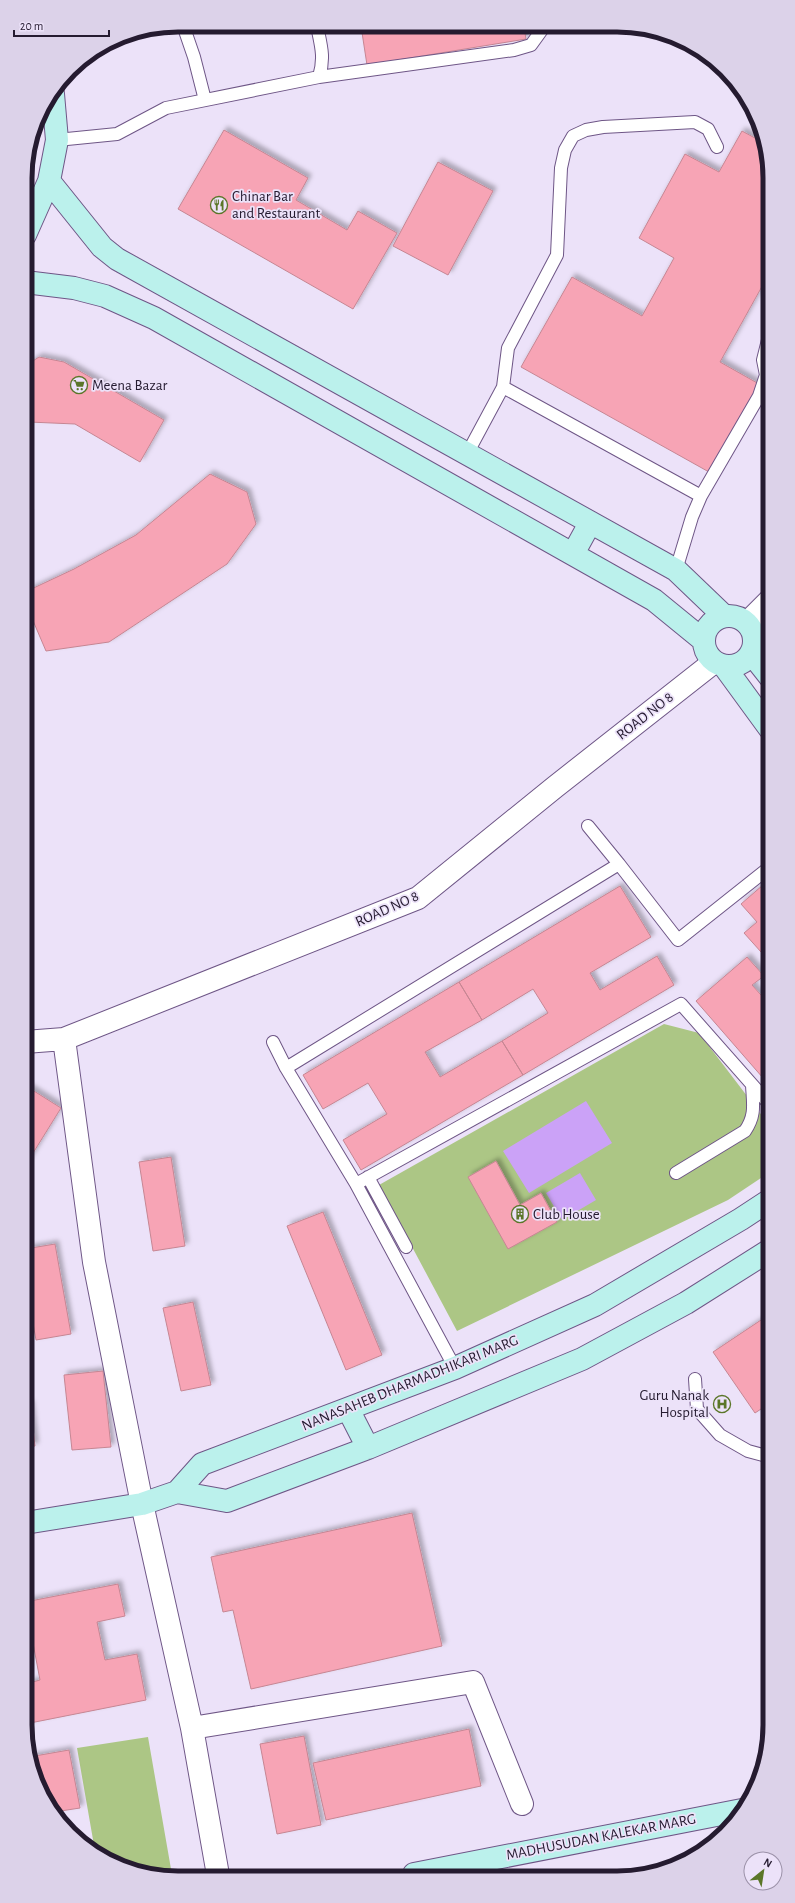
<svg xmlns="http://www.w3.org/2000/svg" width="795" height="1903" viewBox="0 0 795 1903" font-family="'Alegreya Sans',sans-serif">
	<defs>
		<filter id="shadow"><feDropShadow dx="3.5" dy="-3.5" stdDeviation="2" flood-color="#0004"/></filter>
	</defs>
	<rect width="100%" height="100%" fill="#ece2f9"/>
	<path fill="#acc685" d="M664,1024L699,1033L770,1126V1172L728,1200L457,1331L379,1185Z
		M148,1737L171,1869L144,1873L110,1862L95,1851L77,1748Z"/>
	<path fill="#cba2f7" d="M586,1101L612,1143L529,1193L503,1151Z
		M580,1173L596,1200L562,1220L546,1193Z"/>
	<path fill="#f7a4b5" stroke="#c68693" filter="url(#shadow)" d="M361,26L524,27L526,39L367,65Z
		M224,130L308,178L296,200L347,230L358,211L397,233L353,309L178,209Z
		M742,131L766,144L770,178V272L720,362L759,384L709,472L521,367L572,277L642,316L674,258L639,238L685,154L719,172Z
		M438,162L493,191L448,275L393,246Z
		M39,357L64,362L164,420L140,462L75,424L29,422L25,424V366Z
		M210,474L247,492L256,524L227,564L109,642L46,651L25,602V592L74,569L136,535Z
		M763,885L770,893V962L744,933L757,922L741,904Z
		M620,886L651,937L590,973L600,990L657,956L674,985L523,1075L502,1041L548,1013L533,989L482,1020L459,982Z
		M747,957L764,976L752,985L770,1005V1086L696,1001Z
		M459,982L482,1020L425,1052L440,1077L502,1041L523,1075L361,1170L343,1140L387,1114L368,1083L323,1109L303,1075Z
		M26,1086L61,1108L25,1166V1087Z
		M171,1157L185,1246L153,1251L139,1162Z
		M496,1161L520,1205L541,1193L557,1222L508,1249L468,1177Z
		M323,1212L382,1355L346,1370L287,1226Z
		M55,1244L71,1334L36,1340L25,1279V1249Z
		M193,1302L211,1385L181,1391L163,1308Z
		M770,1314V1403L755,1413L713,1352Z
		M103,1371L111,1447L72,1450L64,1375Z
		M30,1404L35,1446L25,1447V1405Z
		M412,1513L442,1646L251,1689L233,1610L223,1612L211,1557Z
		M118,1584L125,1616L97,1622L105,1660L137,1654L146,1700L25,1724V1684L40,1680L33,1643L25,1644V1602Z
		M469,1729L481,1786L326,1820L313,1763Z
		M304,1736L321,1825L277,1834L260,1744Z
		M69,1750L80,1808L54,1812L45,1801L30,1764L29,1757Z"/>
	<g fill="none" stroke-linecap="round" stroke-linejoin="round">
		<g stroke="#6e5686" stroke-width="14">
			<path id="lane" d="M183,25L194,57L205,100
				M319,77L514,50L531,45L544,27
				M57,140L117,134L166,108L319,77C325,57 321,46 317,26
				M503,387L508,348L557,255L561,168L565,150L573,136L586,130L603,127L695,122L708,129L717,147
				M467,454L503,387L701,496L692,517L676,570
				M701,496L759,396L766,375L763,360L770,332
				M588,826L619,864
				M273,1042L286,1068
				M676,1173L745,1131C756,1115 753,1104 752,1085
				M368,1177L406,1247
				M356,1184L286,1068L619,864L678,940L770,867
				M455,1368L356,1184L681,1004L770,1105
				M695,1379L697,1409L720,1435L748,1451L770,1457"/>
		</g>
		<g stroke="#6e5686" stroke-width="24">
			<path id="street" d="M747,623L770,600
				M64,1039L94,1262L142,1504L192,1728L218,1875
				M25,1042L64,1039L418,898L555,787L714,662
				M192,1728L473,1682L522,1804"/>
		</g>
		<g stroke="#6e5686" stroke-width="24">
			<path id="secondary" d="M49,181L102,247L117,259L676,570L724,616
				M25,235L49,181L57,140L53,94
				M25,282L74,288L105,296L154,318L654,600L703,640
				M573,554L590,523
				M704 641a25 25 0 1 1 50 0a25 25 0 1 1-50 0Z
				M751,653L770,677
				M724,666L770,729
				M348,1409L368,1448
				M177,1492L202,1464L455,1368L595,1305L741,1219L770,1200
				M25,1523L142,1504L177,1492L227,1501L368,1448L582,1359L686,1303L770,1250
				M414,1874L742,1810"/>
		</g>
		<use href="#lane" stroke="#fff" stroke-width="12"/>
		<use href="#street" stroke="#fff" stroke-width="22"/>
		<use href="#secondary" stroke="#bbf1ec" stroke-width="22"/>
	</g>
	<defs>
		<g id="restaurant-ring" transform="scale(0.9)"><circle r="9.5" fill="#ece2f9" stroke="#5b7629" stroke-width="1.5"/><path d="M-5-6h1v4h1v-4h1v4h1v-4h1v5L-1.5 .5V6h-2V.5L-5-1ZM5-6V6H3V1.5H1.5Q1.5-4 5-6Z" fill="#5b7629"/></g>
		<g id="supermarket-ring" transform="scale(0.9)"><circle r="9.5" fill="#ece2f9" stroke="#5b7629" stroke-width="1.5"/><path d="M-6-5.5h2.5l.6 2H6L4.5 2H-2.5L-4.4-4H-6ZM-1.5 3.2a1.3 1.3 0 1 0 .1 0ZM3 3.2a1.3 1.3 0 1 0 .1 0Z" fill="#5b7629"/></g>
		<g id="building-ring" transform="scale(0.9)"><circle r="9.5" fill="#ece2f9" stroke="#5b7629" stroke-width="1.5"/><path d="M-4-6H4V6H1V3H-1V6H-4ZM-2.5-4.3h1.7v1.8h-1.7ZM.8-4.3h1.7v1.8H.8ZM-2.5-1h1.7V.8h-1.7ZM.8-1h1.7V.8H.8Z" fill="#5b7629"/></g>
		<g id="hospital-ring" transform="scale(0.9)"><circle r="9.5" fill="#ece2f9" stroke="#5b7629" stroke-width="1.5"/><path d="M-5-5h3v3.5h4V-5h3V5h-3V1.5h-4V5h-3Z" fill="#5b7629"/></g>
	</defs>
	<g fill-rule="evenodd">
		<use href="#restaurant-ring" x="219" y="205"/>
		<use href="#supermarket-ring" x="79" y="385"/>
		<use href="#building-ring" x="520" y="1214"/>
		<use href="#hospital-ring" x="722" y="1404"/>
	</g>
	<g text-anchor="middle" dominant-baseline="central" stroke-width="3.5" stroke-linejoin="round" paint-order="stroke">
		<g font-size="15" fill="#251b30" stroke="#ece2f9" text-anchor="start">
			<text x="232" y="196">Chinar Bar<tspan x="232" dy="17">and Restaurant</tspan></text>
			<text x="92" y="385">Meena Bazar</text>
			<text x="533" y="1214">Club House</text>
			<text x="709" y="1395" text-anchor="end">Guru Nanak<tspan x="709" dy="17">Hospital</tspan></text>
		</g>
		<g font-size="15" fill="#251b30" stroke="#ece2f9">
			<text transform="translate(645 716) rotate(-38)">ROAD NO 8</text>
			<text transform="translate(387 909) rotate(-24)">ROAD NO 8</text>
			<text transform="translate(410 1383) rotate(-22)">NANASAHEB DHARMADHIKARI MARG</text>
			<text transform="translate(601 1837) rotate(-11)">MADHUSUDAN KALEKAR MARG</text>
		</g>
	</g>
	<path d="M0 0H795V1903H0ZM178 32H617A146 146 0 0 1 763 178V1725A146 146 0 0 1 617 1871H178A146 146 0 0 1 32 1725V178A146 146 0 0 1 178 32Z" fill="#dcd2e9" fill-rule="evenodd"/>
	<path fill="none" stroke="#251b30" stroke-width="5" d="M178 32H617A146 146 0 0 1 763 178V1725A146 146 0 0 1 617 1871H178A146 146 0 0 1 32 1725V178A146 146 0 0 1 178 32Z"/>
	<g transform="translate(763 1871) rotate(30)"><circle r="19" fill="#ece2f9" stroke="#9c92a9"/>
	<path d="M0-3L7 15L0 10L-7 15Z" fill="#5b7629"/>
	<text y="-6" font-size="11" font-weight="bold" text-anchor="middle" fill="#251b30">N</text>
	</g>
	<path d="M14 30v6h95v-6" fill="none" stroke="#251b30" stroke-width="2"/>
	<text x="20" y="30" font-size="12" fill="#251b30" stroke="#ece2f9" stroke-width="3" paint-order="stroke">20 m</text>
</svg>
